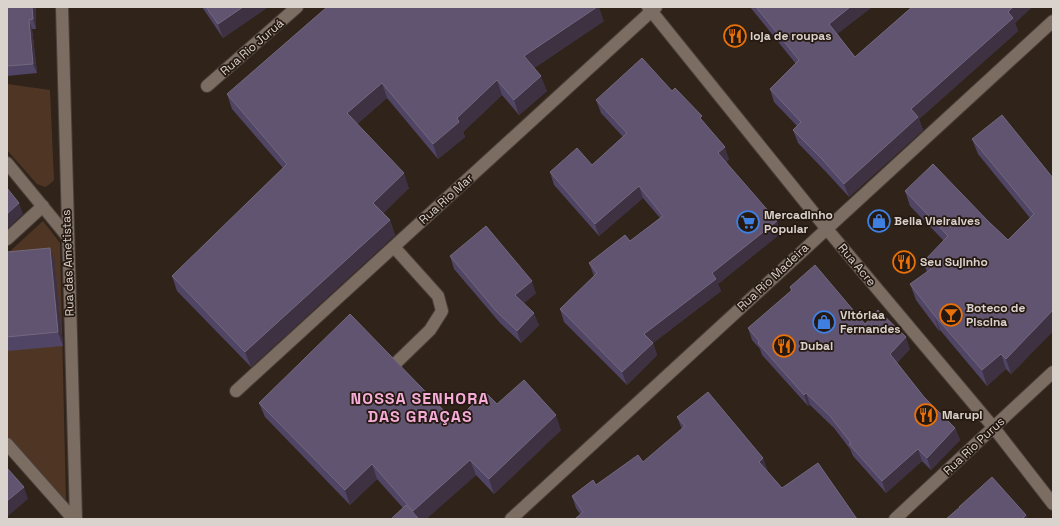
<svg xmlns="http://www.w3.org/2000/svg" width="1060" height="526" viewBox="0 0 1060 526" font-family="'Space Grotesk',sans-serif">
	<rect width="100%" height="100%" fill="#2f231a"/>
	<path fill="#4f3624" d="M7,84L50,90L54,180L50,184L45,187L37,184L7,150Z
		M43,221L60,243L66,503L7,436V254Z"/>
	<g fill="none" stroke-linecap="round" stroke-linejoin="round">
		<g stroke="#4a3f39" stroke-width="14">
			<path id="lane" d="M394,247L438,296L442,311L430,330L397,362"/>
		</g>
		<g stroke="#4a3f39" stroke-width="14">
			<path id="street" d="M62,7L76,519
				M207,86L297,7
				M7,163L67,236
				M7,239L43,206
				M236,391L656,7
				M7,444L68,513L72,519
				M895,519L1053,372"/>
		</g>
		<g stroke="#4a3f39" stroke-width="14">
			<path id="secondary" d="M648,7L826,228L994,428L1053,504
				M511,519L1053,21"/>
		</g>
		<use href="#lane" stroke="#7c6d62" stroke-width="12"/>
		<use href="#street" stroke="#7c6d62" stroke-width="12"/>
		<use href="#secondary" stroke="#7c6d62" stroke-width="12"/>
	</g>
	<path fill="#514565" d="M7,7H36V29H32L37,73L7,76Z
		M202,7H268L223,38Z
		M750,7H872L837,34L855,57L912,7H1032L1015,23L1018,31L919,119L923,130L849,197L827,173L798,143L793,130L797,126L774,102L770,89L796,64Z
		M604,21L534,68L547,91L519,115L502,95L463,132L465,137L438,159L387,98L357,124L409,188L383,213L390,220L395,235L251,367L177,291L172,276L283,168L232,109L227,94Z
		M672,91L704,122L729,159L726,162L781,233L718,284L721,291L653,343L657,355L627,385L564,322L560,309L594,276L589,263L630,241L660,218L643,198L599,236L554,185L550,172L592,165L623,137L601,113L596,100Z
		M972,139L1053,178V331L1011,374L1006,369L987,386L940,330L939,331L916,300L910,284L927,272L923,262L944,241L910,206L905,191L988,221L1008,240L1030,218L978,154Z
		M7,252L55,262L63,346L7,351Z
		M450,256L536,293L524,303L539,325L521,343L500,323L454,269Z
		M790,287L865,324L910,349L897,363L924,397L955,428L960,440L931,470L922,461L886,493L853,456L850,449L834,428L810,405L808,406L762,355L760,349L752,340L748,328L791,291Z
		M259,403L455,422L497,404L561,430L494,494L476,475L426,519H391L403,508L377,479L350,505L265,417Z
		M677,417L763,458L767,471L782,488L580,514L576,508L572,496L596,485L643,462L682,429Z"/>
	<path fill="#3d3142" d="M32,7H36V29L33,19Z
		M243,7H268L223,38L218,24Z
		M597,7H599L604,21L529,71L524,56Z
		M850,7H872L833,37L829,24Z
		M1013,7H1032L1015,23L1018,31L919,119L923,130L849,197L844,184L911,109Z
		M29,20L32,29L37,73L33,64Z
		M541,76L547,91L519,115L514,100Z
		M497,80L502,95L463,132L465,137L438,159L433,144L457,118Z
		M382,83L387,98L352,128L347,113Z
		M725,147L729,159L723,165L718,153Z
		M404,173L409,188L379,218L373,203Z
		M639,186L643,198L599,236L595,224Z
		M19,203L23,214L7,229V214Z
		M390,220L395,235L251,367L245,352Z
		M777,221L781,233L718,284L721,291L653,343L657,355L627,385L622,372L644,334L712,273Z
		M50,248L55,262L63,346L58,332Z
		M532,281L536,293L520,307L515,295Z
		M1053,310V331L1011,374L1006,359Z
		M534,313L539,325L521,343L517,331Z
		M934,315L940,330L939,331Z
		M906,337L910,349L894,366L890,354Z
		M1001,354L1006,369L987,386L982,370Z
		M806,393L810,405L808,406L804,395Z
		M556,415L561,430L494,494L489,479Z
		M955,428L960,440L931,470L927,458Z
		M918,449L922,461L886,493L882,481Z
		M763,458L768,471L764,474L759,462Z
		M470,460L476,475L426,519H416L413,511Z
		M372,464L377,479L350,505L345,490Z
		M24,487L28,499L7,517V501Z
		M1026,515L1028,519H1022Z"/>
	<path fill="#605470" stroke="#73687e" d="M7,7H32L33,19L29,20L33,64L7,66Z
		M206,7H243L218,24Z
		M327,7H597L524,56L541,76L514,100L497,80L457,118L459,122L433,144L382,83L347,113L404,173L373,203L390,220L245,352L172,276L287,164L227,94Z
		M756,7H850L829,24L855,57L912,7H1013L1008,12L1013,18L911,109L918,117L844,184L822,159L793,130L801,122L770,89L799,60Z
		M642,58L672,91L675,88L702,116L700,118L725,147L718,153L777,221L712,273L716,279L644,334L653,343L622,372L560,309L597,273L589,263L625,235L630,241L663,216L639,186L595,224L550,172L577,148L592,165L627,133L596,100Z
		M1002,115L1053,178V310L1006,359L1001,354L982,370L934,315L910,284L931,269L923,262L948,236L905,191L933,164L988,221L1008,240L1034,214L972,139Z
		M7,188L19,203L7,214Z
		M486,226L532,281L515,295L534,313L517,331L496,311L450,256Z
		M50,248L58,332L7,337V252Z
		M815,265L865,324L878,310L906,337L890,354L924,397L955,428L927,458L918,449L882,481L849,444L851,443L830,416L806,393L804,395L758,343L759,341L748,328L792,290L790,287Z
		M350,314L455,422L485,392L497,404L524,380L556,415L489,479L470,460L413,511L372,464L345,490L259,403Z
		M708,392L763,458L759,462L782,488L818,463L857,519H575L583,512L572,496L593,480L596,485L638,455L643,462L685,426L677,417Z
		M7,468L24,487L7,501Z
		M992,477L1026,515L1022,519H946L960,507H959Z
		M406,505L419,519H391Z"/>
	<defs>
		<g id="restaurant-ring" transform="scale(1.15)"><circle r="9.5" fill="#251911" stroke="#e8710a" stroke-width="1.5"/><path d="M-5-6h1v4h1v-4h1v4h1v-4h1v5L-1.5 .5V6h-2V.5L-5-1ZM5-6V6H3V1.5H1.5Q1.5-4 5-6Z" fill="#e8710a"/></g>
		<g id="shop-ring" transform="scale(1.15)"><circle r="9.5" fill="#251911" stroke="#3f7fe0" stroke-width="1.5"/><path d="M-5-2.5h2.3a2.7 3.5 0 0 1 5.4 0H5L5.5 6h-11ZM-1.5-2.5h3a1.5 2.3 0 0 0-3 0Z" fill="#3f7fe0"/></g>
		<g id="supermarket-ring" transform="scale(1.15)"><circle r="9.5" fill="#251911" stroke="#3f7fe0" stroke-width="1.5"/><path d="M-6-5.5h2.5l.6 2H6L4.5 2H-2.5L-4.4-4H-6ZM-1.5 3.2a1.3 1.3 0 1 0 .1 0ZM3 3.2a1.3 1.3 0 1 0 .1 0Z" fill="#3f7fe0"/></g>
		<g id="bar-ring" transform="scale(1.15)"><circle r="9.5" fill="#251911" stroke="#e8710a" stroke-width="1.5"/><path d="M-6-5H6L.8 .8V4.5H3.5V6h-7V4.5H-.8V.8Z" fill="#e8710a"/></g>
	</defs>
	<g fill-rule="evenodd">
		<use href="#restaurant-ring" x="735" y="36"/>
		<use href="#shop-ring" x="879" y="221"/>
		<use href="#supermarket-ring" x="748" y="222"/>
		<use href="#restaurant-ring" x="904" y="262"/>
		<use href="#bar-ring" x="951" y="315"/>
		<use href="#shop-ring" x="824" y="322"/>
		<use href="#restaurant-ring" x="784" y="346"/>
		<use href="#restaurant-ring" x="926" y="415"/>
	</g>
	<g text-anchor="middle" dominant-baseline="central" stroke-width="3.5" stroke-linejoin="round" paint-order="stroke">
		<g font-size="12" font-weight="bold" fill="#dad2cc" stroke="#251911" text-anchor="start">
			<text x="750" y="36">loja de roupas</text>
			<text x="764" y="215">Mercadinho<tspan x="764" dy="14">Popular</tspan></text>
			<text x="894" y="221">Bella Vieiralves</text>
			<text x="920" y="262">Seu Sujinho</text>
			<text x="966" y="308">Boteco de<tspan x="966" dy="14">Piscina</tspan></text>
			<text x="840" y="315">Vitóriaa<tspan x="840" dy="14">Fernandes</tspan></text>
			<text x="800" y="346">Dubai</text>
			<text x="942" y="415">Marupi</text>
		</g>
		<g font-size="12" fill="#dad2cc" stroke="#251911">
			<text transform="translate(252 47) rotate(-41)">Rua Rio Juruá</text>
			<text transform="translate(446 199) rotate(-42)">Rua Rio Mar</text>
			<text transform="translate(68 263) rotate(-92)">Rua das Ametistas</text>
			<text transform="translate(857 265) rotate(50)">Rua Acre</text>
			<text transform="translate(773 277) rotate(-43)">Rua Rio Madeira</text>
			<text transform="translate(974 446) rotate(-43)">Rua Rio Purus</text>
		</g>
		<g font-size="16" font-weight="bold" letter-spacing="1" fill="#f5add8" stroke="#251911">
			<text x="420" y="398">NOSSA SENHORA<tspan x="420" dy="18">DAS GRAÇAS</tspan></text>
		</g>
	</g>
	<rect width="1060" height="526" fill="none" stroke="#dad2cc" stroke-width="16"/>
</svg>
